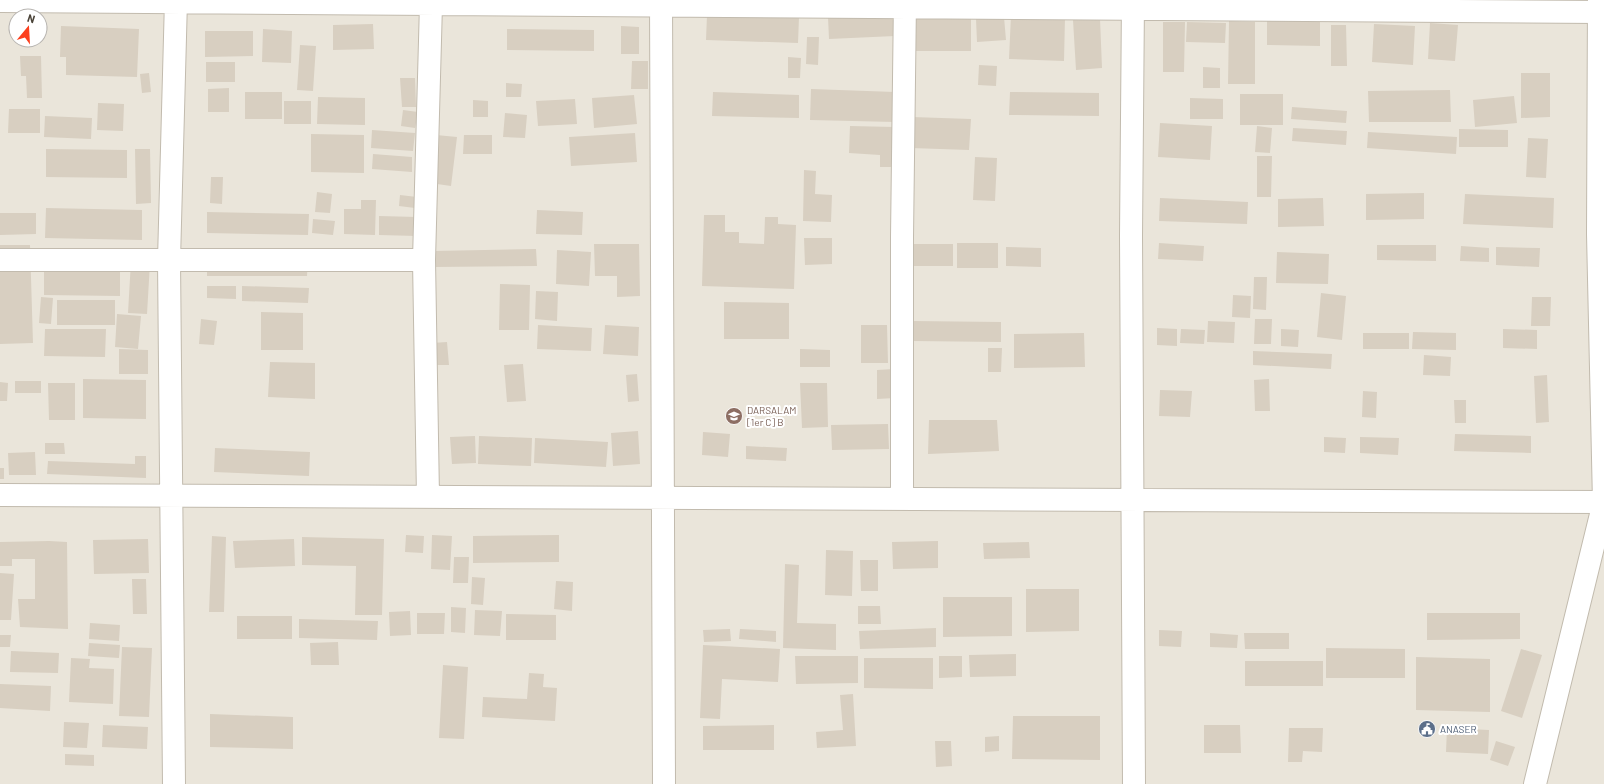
<svg xmlns="http://www.w3.org/2000/svg" width="1604" height="784" viewBox="0 0 1604 784" font-family="Barlow,sans-serif">
	<rect width="100%" height="100%" fill="#f6f3ec"/>
	<path fill="#eae5da" fill-rule="evenodd" d="M0,0H1604V784H0ZM16,16H40V40H16Z"/>
	<path fill="#d8cfc1" d="M894,13L895,36L829,39L828,17Z
		M707,15L799,17L798,43L706,40Z
		M1011,15L1065,17L1064,61L1009,59Z
		M913,17H971V51H913Z
		M1004,17L1006,40L977,42L976,19Z
		M1100,19L1102,68L1076,70L1073,20Z
		M1267,19L1320,20V46L1267,45Z
		M1229,21L1255,22V84H1228Z
		M1163,22H1185L1184,72H1163Z
		M1187,22L1226,23L1225,43L1186,42Z
		M1430,23L1458,25L1455,61L1428,59Z
		M373,24L374,49L333,50V25Z
		M1374,24L1415,26L1413,65L1372,62Z
		M1331,25H1346L1347,66H1331Z
		M61,26L139,29L137,77L66,75V57H60Z
		M621,26L639,27V54H621Z
		M263,29L292,31L291,63L262,62Z
		M507,29L594,30V51L507,50Z
		M205,31H253V56L205,57Z
		M807,37H819L818,65L806,64Z
		M300,45L316,46L313,91L297,90Z
		M20,56H41L42,98H27L26,76H21Z
		M788,57L801,58L800,78H788Z
		M632,61H648V89H631Z
		M206,62H235V82H206Z
		M979,65L997,66L996,86L978,85Z
		M1203,67L1220,68V88H1203Z
		M149,73L151,92L142,93L140,74Z
		M1521,73H1550V117L1521,118Z
		M400,78H415L416,107H402Z
		M506,83L522,84L521,97H506Z
		M229,88V112H208V89Z
		M811,89L895,92V122L810,120Z
		M1450,90L1451,122H1369L1368,91Z
		M245,92H282V119H245Z
		M713,92L799,95V118L712,116Z
		M1010,92L1099,93V116L1009,115Z
		M1240,94H1283V125H1240Z
		M634,95L637,124L594,128L592,98Z
		M1514,96L1517,123L1475,127L1473,100Z
		M318,97L365,98V125L317,124Z
		M1190,98L1223,99V119H1190Z
		M575,99L577,124L538,126L536,101Z
		M473,100L488,101V117H473Z
		M284,101H311V124H284Z
		M98,103L124,104L123,131L97,130Z
		M1292,107L1347,111L1346,123L1291,119Z
		M9,109H40V133H8Z
		M403,110L418,112L415,128L401,126Z
		M505,113L527,115L525,138L503,137Z
		M45,116L92,118L91,139L44,137Z
		M912,117L971,119L969,150L911,148Z
		M1160,123L1212,126L1210,160L1158,157Z
		M850,126L895,127L893,167H880V155L849,153Z
		M1257,126L1272,128L1270,153L1255,152Z
		M1293,128L1347,131L1346,145L1292,141Z
		M1459,129L1508,130V147H1459Z
		M372,130L415,133L413,151L371,148Z
		M1368,132L1457,137L1456,154L1367,148Z
		M635,133L637,162L571,166L569,137Z
		M311,134L364,135V173L311,172Z
		M436,135L457,137L451,186L430,183Z
		M464,135H492V154H463Z
		M1528,138L1548,139L1546,178L1526,177Z
		M46,149L127,150V178L46,177Z
		M135,149H150L151,203L136,204Z
		M373,154L412,157V172L372,169Z
		M1257,156H1272L1271,197H1257Z
		M975,157L997,158L995,201L973,200Z
		M804,170L816,171L815,194L832,195L831,222L803,221Z
		M211,177H223L222,204L210,203Z
		M317,192L332,194L330,213L315,212Z
		M1424,193V219L1366,220V194Z
		M1465,194L1554,198L1553,228L1463,224Z
		M400,195L417,197L415,208L399,206Z
		M1160,198L1248,202L1247,224L1159,221Z
		M1323,198L1324,226L1278,227V199Z
		M361,200H376L375,235L344,234V209H361Z
		M46,208L142,210V240L45,238Z
		M537,210L583,212L582,235L536,234Z
		M207,212L309,214L308,235L207,233Z
		M0,213H36V234L0,235Z
		M704,215H725V232H739V243L764,244L765,217H778V224L796,225L794,289L702,286Z
		M379,216L417,217V236L379,235Z
		M313,219L335,221L333,235L312,233Z
		M804,238H832V264L805,265Z
		M957,243H998V268H957Z
		M1159,243L1204,246L1203,261L1158,259Z
		M594,244H639L640,296L617,297V276H595Z
		M914,244H953V266H914Z
		M0,245H30L33,343L0,344Z
		M1377,245H1436V261L1377,260Z
		M1461,246L1489,248V262L1460,261Z
		M1006,247L1041,248V267L1006,266Z
		M1496,247L1540,248L1539,267L1496,265Z
		M536,249L537,266L434,267L433,251Z
		M557,250L591,252L589,286L556,284Z
		M44,252L120,253V296L44,295Z
		M1277,252L1329,254L1328,284L1276,283Z
		M207,256H308L307,276H207Z
		M131,261L150,263L147,314L128,313Z
		M1254,277H1267L1266,310L1253,309Z
		M500,284L530,285L529,330H499Z
		M207,286H236V299L207,298Z
		M242,286L309,288L308,303L242,301Z
		M536,291L558,292L557,321L535,319Z
		M1321,293L1346,296L1342,340L1317,337Z
		M1233,295L1251,296L1250,318L1232,317Z
		M41,297L53,298L51,324L39,323Z
		M1532,297H1551L1550,326H1531Z
		M57,300H115V325H57Z
		M724,302L789,303V339H724Z
		M261,312L303,313V350H261Z
		M117,314L141,316L138,349L115,347Z
		M201,319L217,321L214,345L199,344Z
		M1255,319H1272L1271,344H1254Z
		M912,321L1001,322V342L912,341Z
		M1208,321L1235,322L1234,343L1207,342Z
		M538,325L592,328L591,351L537,349Z
		M605,325L639,327L638,356L603,354Z
		M861,325H887L888,363H861Z
		M1157,328L1177,329V346L1157,345Z
		M45,329H106L105,357L44,356Z
		M1181,329L1205,330L1204,344L1180,343Z
		M1281,329L1299,330L1298,347L1281,346Z
		M1503,329L1537,330V349L1503,348Z
		M1413,332L1456,333V350L1412,349Z
		M1084,333L1085,367L1014,368V334Z
		M1363,333H1409V349H1363Z
		M447,342L449,365H433L432,343Z
		M988,348H1002L1001,372H988Z
		M119,349L148,350V374H119Z
		M800,349L830,350V367H800Z
		M1253,351L1332,354L1331,369L1253,365Z
		M1424,355L1451,357L1450,376L1423,375Z
		M270,362L315,363V399L268,397Z
		M523,364L526,401L507,402L504,365Z
		M894,369L895,398L877,399V370Z
		M637,374L639,401L628,402L626,375Z
		M1547,375L1549,422L1536,423L1534,376Z
		M83,379L146,380V419L83,418Z
		M1269,379L1270,411H1255L1254,380Z
		M15,381H41V393H15Z
		M0,382L8,383L7,401H0Z
		M48,383H75V420H49Z
		M800,383H827L828,427L802,428Z
		M1160,390L1192,391L1190,417L1159,416Z
		M1363,391L1377,392L1376,418L1362,417Z
		M1454,400H1466V423H1455Z
		M929,420H997L999,451L928,454Z
		M888,424L889,449L832,450L831,425Z
		M638,431L640,464L613,466L611,433Z
		M703,432L730,434L728,457L702,455Z
		M1455,434L1531,436V453L1454,451Z
		M475,436L476,463L452,464L450,437Z
		M479,436L532,438L531,466L478,464Z
		M1324,437L1346,438L1345,453L1324,452Z
		M1360,437L1399,438L1398,455L1360,453Z
		M535,438L608,442L606,467L534,463Z
		M45,443H64L65,454H45Z
		M746,446L787,448L786,461L746,459Z
		M215,448L310,452L309,476L214,472Z
		M35,452L36,475H9L8,453Z
		M135,456H146V478L47,474L48,461L135,464Z
		M0,468H4V479H0Z
		M406,535L424,536L423,553L405,552Z
		M432,535L452,536L450,570L431,569Z
		M559,535V562L473,563V536Z
		M212,536L226,537L224,612H209Z
		M302,537L384,539L382,615H355L356,566L302,565Z
		M148,539L149,573L94,574L93,540Z
		M294,539L295,566L235,568L233,541Z
		M49,541L67,542L68,629L20,627L18,599H35V559H12V566H0V542Z
		M938,541V568L893,569L892,542Z
		M1029,542L1030,558L984,559L983,543Z
		M826,550L853,551L852,596L825,595Z
		M454,557H469L468,583H453Z
		M860,560H878V591H861Z
		M785,564L799,565L797,623L836,624V650L783,648Z
		M0,573L14,574L11,620H0Z
		M472,577L485,578L483,605L471,604Z
		M132,579H146L147,614H133Z
		M556,581L573,582L572,611L554,609Z
		M1026,589H1079V631L1026,632Z
		M943,597H1012V636L943,637Z
		M858,606H880L881,624H858Z
		M451,607L466,608L465,633L451,632Z
		M475,610L502,611L500,636L474,635Z
		M410,611L411,635L390,636L389,612Z
		M417,613H445L444,634H417Z
		M1427,613H1520V639L1427,640Z
		M506,614L556,615V640H506Z
		M237,616H292V639H237Z
		M299,619L378,621L377,640L299,638Z
		M90,623L120,625L119,641L89,639Z
		M936,628V647L860,649L859,631Z
		M730,629L731,641L704,642L703,630Z
		M740,629L776,631V642L739,639Z
		M1159,630L1182,631L1181,647L1159,646Z
		M1210,633L1238,635L1237,648L1210,647Z
		M1244,633H1289V649H1245Z
		M0,635H11L10,647H0Z
		M338,642L339,665H311L310,643Z
		M89,643L120,645L119,658L88,656Z
		M703,645L780,649L778,682L722,679L720,719L700,718Z
		M122,647L152,648L149,717L119,716Z
		M1326,648L1405,649V678H1326Z
		M1521,649L1542,655L1522,718L1501,711Z
		M11,651L59,653L58,673L10,672Z
		M1016,654V676L970,677L969,655Z
		M795,656H858V683L796,684Z
		M939,656H962V677L939,678Z
		M1416,657L1490,659V712L1416,710Z
		M71,658L90,659L89,668L114,669L113,704L69,702Z
		M864,658H933V689L864,688Z
		M1245,661H1323V686H1245Z
		M443,665L468,667L464,739L439,738Z
		M529,673L544,674L543,687L557,688L555,721L482,717L483,697L527,699Z
		M0,684L51,686L50,711L0,708Z
		M853,694L856,746L817,748L816,732L843,730L840,695Z
		M210,714L293,717V749L210,747Z
		M1013,716H1100V760L1012,759Z
		M64,722L89,723L87,748L63,747Z
		M103,725L148,727L147,749L102,747Z
		M774,725V750H703V726Z
		M1204,725H1240L1241,753H1204Z
		M1289,728H1323L1322,752L1303,751L1302,762H1288Z
		M1447,728L1489,730L1488,754L1446,752Z
		M999,736V751L985,752V737Z
		M935,741H951L952,766L936,767Z
		M1496,741L1515,747L1508,766L1490,760Z
		M65,754L94,755V766L65,765Z"/>
	<g fill="none" stroke-linecap="round" stroke-linejoin="round">
		<g stroke="#c2bbae" stroke-width="24">
			<path id="minor" d="M661,0L664,784
				M1133,0L1131,236L1134,784
				M0,1L1600,12
				M0,260H424
				M0,495L1604,502
				M428,497L424,260L431,4
				M902,498V237L905,0
				M174,784L169,260L176,0"/>
		</g>
		<g stroke="#c2bbae" stroke-width="24">
			<path id="tertiary" d="M1535,784L1604,502L1598,234L1599,0"/>
		</g>
		<use href="#minor" stroke="#fff" stroke-width="22"/>
		<use href="#tertiary" stroke="#fff" stroke-width="22"/>
	</g>
	<defs>
		<g id="school-disc" transform="scale(0.9)"><circle r="9.5" fill="#8d6e63" stroke="#fff"/><path d="M0-5L7-2L0 1L-7-2ZM-4 1L0 2.5L4 1V4Q0 6-4 4Z" fill="#fff"/></g>
		<g id="civic-disc" transform="scale(0.9)"><circle r="9.5" fill="#5c6f8a" stroke="#fff"/><path d="M-.6-6.5H3V-4.5H.6V-3L4-1V1h2V6H-6V1h2V-1L-.6-3ZM-1.2 2.5V6h2.4V2.5Z" fill="#fff"/></g>
	</defs>
	<g fill-rule="evenodd">
		<use href="#school-disc" x="734" y="416"/>
		<use href="#civic-disc" x="1427" y="729"/>
	</g>
	<g text-anchor="middle" dominant-baseline="central" stroke-width="4" stroke-linejoin="round" paint-order="stroke">
		<g font-size="10" fill="#785e54" stroke="#fff" text-anchor="start">
			<text x="747" y="410">DARSALAM<tspan x="747" dy="12">[1er C] B</tspan></text>
		</g>
		<g font-size="10" fill="#4e5e75" stroke="#fff" text-anchor="start">
			<text x="1440" y="729">ANASER</text>
		</g>
	</g>
	<g transform="translate(28 28) rotate(18)"><circle r="19" fill="#ffffff" stroke="#b7b4b0"/>
	<path d="M0-3L7 15L0 10L-7 15Z" fill="#fc3f1d"/>
	<text y="-6" font-size="11" font-weight="bold" text-anchor="middle" fill="#4b4439">N</text>
	</g>
</svg>
